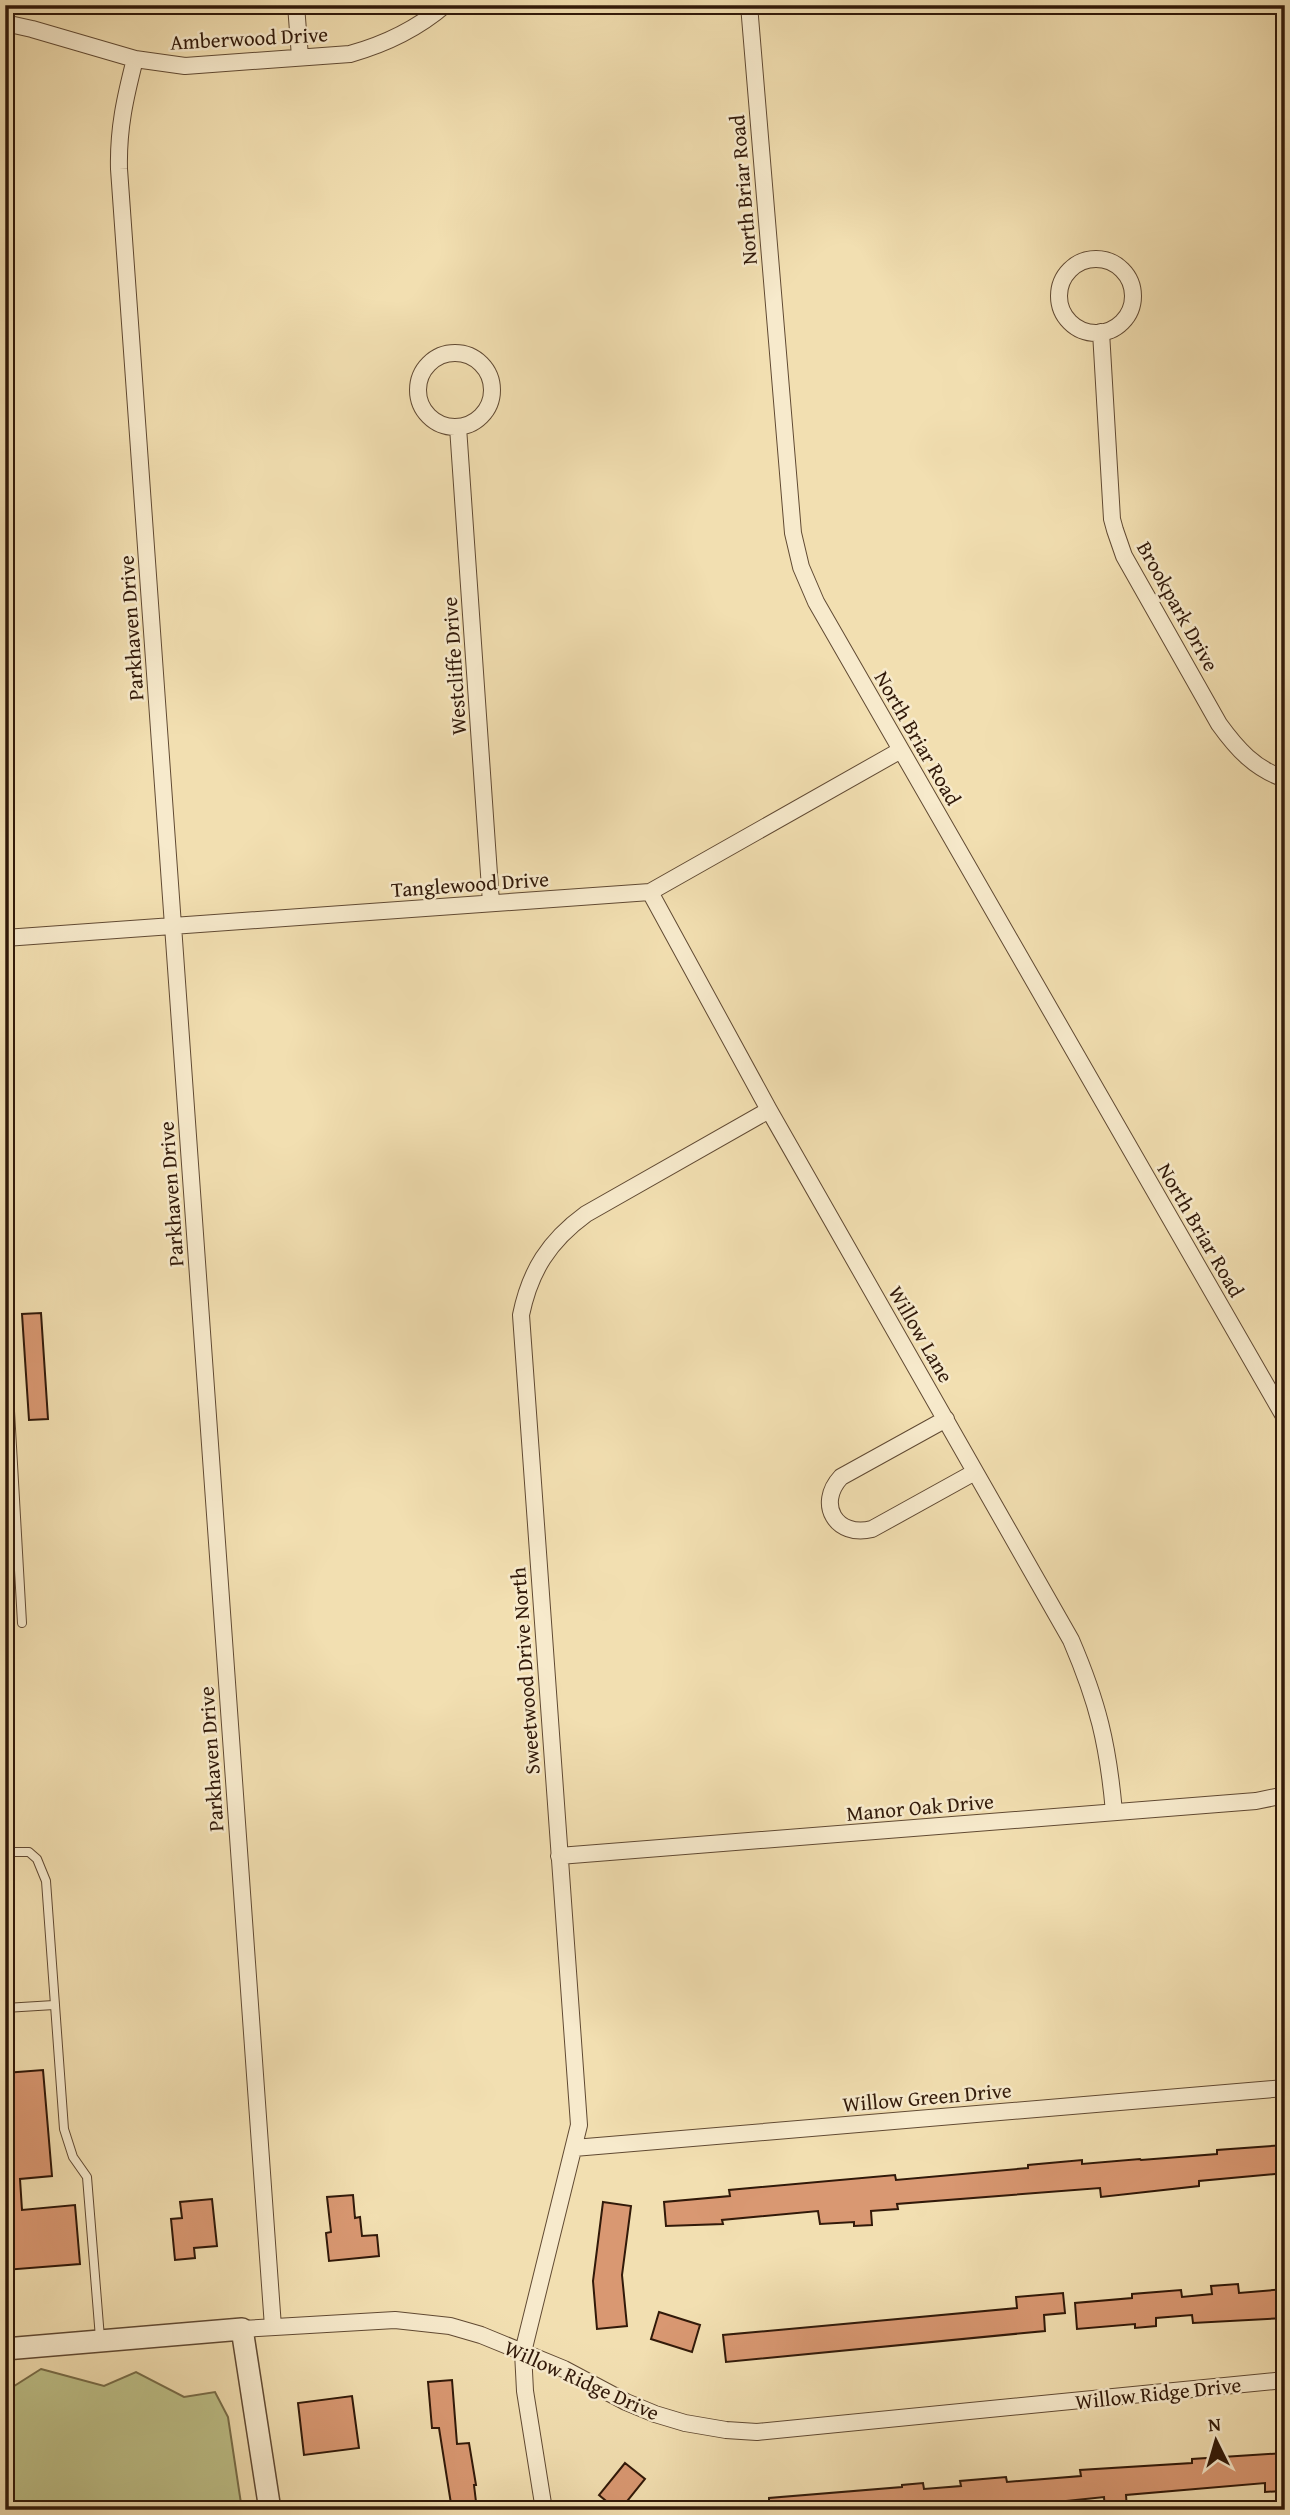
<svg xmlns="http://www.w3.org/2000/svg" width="1290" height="2515" viewBox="0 0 1290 2515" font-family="'Gentium Book Plus',serif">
	<rect width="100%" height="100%" fill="#f2dfb1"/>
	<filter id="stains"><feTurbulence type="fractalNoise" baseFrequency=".00286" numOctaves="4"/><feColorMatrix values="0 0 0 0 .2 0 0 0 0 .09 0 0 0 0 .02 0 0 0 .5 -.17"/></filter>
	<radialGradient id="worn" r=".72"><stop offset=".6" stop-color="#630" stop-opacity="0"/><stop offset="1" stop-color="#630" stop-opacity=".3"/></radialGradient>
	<path fill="#bec189" stroke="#786d49" stroke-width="2" d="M41,2369L104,2386L136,2372L184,2397L215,2392L228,2417L242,2510H5V2387L11,2388Z"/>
	<path fill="#d99872" stroke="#311909" stroke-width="2" d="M41,1313L48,1419L29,1420L22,1314Z
		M43,2070L52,2176L20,2179L22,2210L75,2205L80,2264L5,2270V2073Z
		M1285,2145V2173L1199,2181V2186L1101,2197L1100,2188L897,2204L898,2209L871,2211L872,2225L854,2226V2222L820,2224L818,2211L722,2220L723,2224L666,2226L664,2202L730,2196L729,2190L895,2175L896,2180L1028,2168V2165L1082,2160V2164L1140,2159L1141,2160L1217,2154V2150Z
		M353,2195L355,2218L360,2217L362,2236L377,2235L379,2256L329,2261L326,2233L331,2232L327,2197Z
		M212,2199L217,2246L194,2248L195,2258L175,2260L171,2219L182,2218L180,2202Z
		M603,2202L631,2206L622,2275L627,2326L597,2329L593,2281Z
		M1238,2284L1239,2293L1285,2289V2318L1193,2323L1192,2315L1156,2318V2326L1135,2328V2324L1077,2329L1075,2303L1132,2298V2294L1181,2290L1182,2297L1212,2294L1211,2286Z
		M1063,2293L1065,2313L1044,2315L1045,2331L726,2362L723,2335L1017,2308L1016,2297Z
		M659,2312L700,2325L692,2352L651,2339Z
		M452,2380L457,2444L469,2443L476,2485H474L477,2510H452L439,2428H432L428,2382Z
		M352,2396L359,2448L304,2455L298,2403Z
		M1285,2453V2477H1281L1282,2491L1265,2492V2483L1126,2495L1127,2509L1105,2510L1104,2497L1067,2501L1068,2510H1049V2502L956,2510H769V2498L902,2487V2485L923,2483L924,2489L961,2486L960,2481L1006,2477L1007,2482L1081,2476L1080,2470L1192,2463V2459Z
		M625,2463L645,2479L620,2510H617L599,2495Z"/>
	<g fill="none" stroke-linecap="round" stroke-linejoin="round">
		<g stroke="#614a33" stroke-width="10">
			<path id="service" d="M5,1323L22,1623
				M5,1547H17
				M5,1852H29L37,1859L46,1881L64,2129L73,2157L87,2177L100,2338
				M5,2008L54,2005"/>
		</g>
		<g stroke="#614a33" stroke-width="18">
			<path id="minor" d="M296,5L300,57
				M749,5L793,533L801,567L816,602L1285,1418
				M5,23L32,29L135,59L185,66L350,54C386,44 417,29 445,5
				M135,59C125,98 118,129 119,169L273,2327
				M1059 296a37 37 0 1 1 74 0a37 37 0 1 1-74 0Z
				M1101,332L1112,519L1115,530L1124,556L1219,724C1237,749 1255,769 1285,779
				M418 390a37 37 0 1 1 74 0a37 37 0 1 1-74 0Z
				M458,427L491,903
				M650,892L769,1110L1071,1640C1098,1703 1108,1744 1114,1812
				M5,938L650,892L901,750
				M946,1419L841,1477C816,1504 836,1538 872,1529L975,1472
				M559,1856L1256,1801L1285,1795
				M574,2148L1285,2088
				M242,2329L395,2320L450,2326L481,2335L564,2369L626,2402L655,2414L685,2423L726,2430L757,2432L1285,2380
				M544,2510L525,2391L523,2352L579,2125L521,1315C530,1271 549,1241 586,1214L769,1110"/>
		</g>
		<g stroke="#614a33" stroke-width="24">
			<path id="tertiary" d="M5,2349L242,2329L270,2510"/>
		</g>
		<use href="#service" stroke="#f7eacc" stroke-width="8"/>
		<use href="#minor" stroke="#f7eacc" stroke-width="16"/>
		<use href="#tertiary" stroke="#f7eacc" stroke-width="21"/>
	</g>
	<g text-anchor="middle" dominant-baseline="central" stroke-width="5" stroke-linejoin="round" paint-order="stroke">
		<g font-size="21" fill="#311909" stroke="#f7eacc">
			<text transform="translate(249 38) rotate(-3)">Amberwood Drive</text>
			<text transform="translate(743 190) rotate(-95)">North Briar Road</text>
			<text transform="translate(1178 606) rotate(61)">Brookpark Drive</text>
			<text transform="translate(131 628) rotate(-94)">Parkhaven Drive</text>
			<text transform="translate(454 666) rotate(-94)">Westcliffe Drive</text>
			<text transform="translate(918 738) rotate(60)">North Briar Road</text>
			<text transform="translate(470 884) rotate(-4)">Tanglewood Drive</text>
			<text transform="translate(171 1194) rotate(-94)">Parkhaven Drive</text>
			<text transform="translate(1201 1230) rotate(60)">North Briar Road</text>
			<text transform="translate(921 1334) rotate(60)">Willow Lane</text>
			<text transform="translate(525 1671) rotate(-94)">Sweetwood Drive North</text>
			<text transform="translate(211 1759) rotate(-94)">Parkhaven Drive</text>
			<text transform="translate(920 1807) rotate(-5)">Manor Oak Drive</text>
			<text transform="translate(927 2097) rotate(-5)">Willow Green Drive</text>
			<text transform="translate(582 2380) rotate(24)">Willow Ridge Drive</text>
			<text transform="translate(1158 2393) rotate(-6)">Willow Ridge Drive</text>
		</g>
	</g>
	<rect width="1290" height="2515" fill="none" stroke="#f2dfb1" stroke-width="28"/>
	<rect x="7" y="7" width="1276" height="2501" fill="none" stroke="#311909" stroke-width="3.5"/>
	<rect x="14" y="14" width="1262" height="2487" fill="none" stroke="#311909" stroke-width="2"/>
	<g transform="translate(1216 2441) rotate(355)" stroke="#f7eacc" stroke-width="5" paint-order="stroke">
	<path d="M0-5L12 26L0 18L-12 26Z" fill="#311909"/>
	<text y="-10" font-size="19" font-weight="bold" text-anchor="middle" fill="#311909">N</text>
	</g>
	<rect width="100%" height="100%" filter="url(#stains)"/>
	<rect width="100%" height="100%" fill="url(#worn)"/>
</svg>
